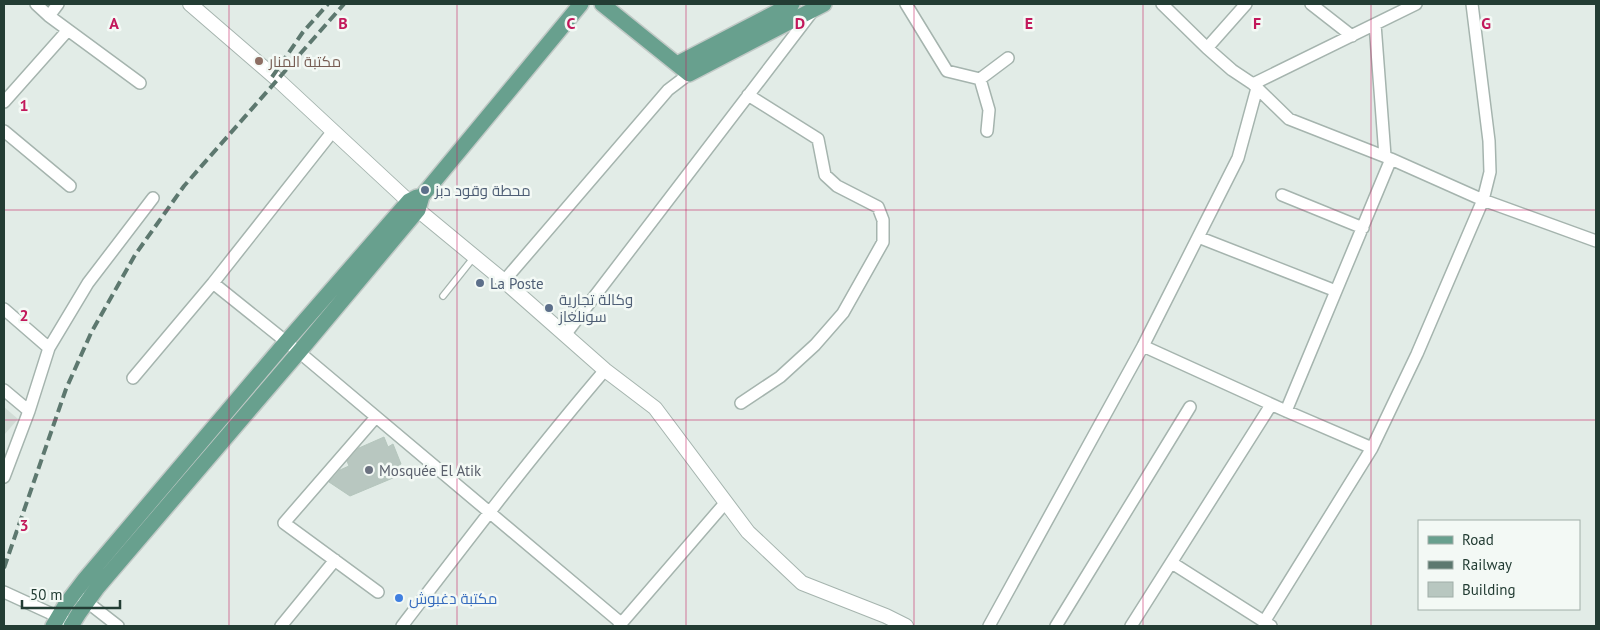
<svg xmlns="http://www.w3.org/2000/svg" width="1600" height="630" viewBox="0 0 1600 630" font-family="'PT Sans',Cairo,sans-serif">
	<rect width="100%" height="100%" fill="#e2ece7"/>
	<path fill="#d1dcd6" d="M4,407L18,419L4,435Z"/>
	<path fill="#b8c7c0" stroke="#b5c6bd" d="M384,437L388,447L393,444L401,464L397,466L400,475L350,496L329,482L340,470L349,466L347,461L359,448Z"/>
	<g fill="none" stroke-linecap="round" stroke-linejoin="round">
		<g stroke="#a5b4ae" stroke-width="8">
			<path id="service" d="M443,296L474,257"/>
		</g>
		<g stroke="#a5b4ae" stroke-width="14">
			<path id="minor" d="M36,4L49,16L140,83
				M906,4L947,71L980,79L1008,58
				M1162,4L1207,48L1232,70L1253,84L1289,119L1391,159L1483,200L1596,241
				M1311,4L1352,36
				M49,16L58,4
				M1375,24L1385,156
				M1207,48L1246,4
				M980,79L989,110L987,131
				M1253,84L1416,4
				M4,102L68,30
				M4,131L70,186
				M1282,195L1363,228
				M1198,237L1336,291
				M504,281L668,90L689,74
				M213,283L299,352L621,623
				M4,309L49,348
				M565,335L812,12
				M1143,346L1286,411L1372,448
				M133,378L213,283L333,131
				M4,390L29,411
				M741,403L780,377L815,345L843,313L883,242V220L878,207L837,186L825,175L818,139L748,95
				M1286,411L1391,159
				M376,417L284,523L378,592
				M4,477L29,411L49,348L88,283L153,198
				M1172,563L1271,626
				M4,592L65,620
				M82,598L118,626
				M1264,622L1372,448L1417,354L1483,200L1490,172L1489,141L1472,4
				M281,626L335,560
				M402,626C468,540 534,453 605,370
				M619,626L726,502
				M989,626L1143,346L1238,158L1257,88
				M1056,626L1190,407
				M1131,626L1271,405"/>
		</g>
		<g stroke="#a5b4ae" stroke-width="16">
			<path id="tertiary" d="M190,4L278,80L418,210L504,281L605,370L655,408L748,532L802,583L886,616L906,626"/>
		</g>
		<g stroke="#c1c9c6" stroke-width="18">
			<path id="primary" d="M602,4L689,74L824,4
				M677,64L792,4
				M53,626L66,604L85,579L286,342L409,201L417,197L422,196
				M71,626L79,613L97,588L299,352L418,210L422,196L581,4"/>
		</g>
		<use href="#service" stroke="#fff" stroke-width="5.5"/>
		<use href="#minor" stroke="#fff" stroke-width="11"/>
		<use href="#tertiary" stroke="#fff" stroke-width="14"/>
		<use href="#primary" stroke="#68a08e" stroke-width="15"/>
		<path stroke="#5d786f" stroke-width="4" stroke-dasharray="10 5" stroke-linecap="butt" d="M272,77L303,32L328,4
			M4,568L66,389L91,333L135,255L184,186L344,4"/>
	</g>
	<path fill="none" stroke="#c2185b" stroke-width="1" stroke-opacity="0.55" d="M229,4V626M457,4V626M686,4V626M914,4V626M1143,4V626M1371,4V626M4,210H1596M4,420H1596"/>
	<circle fill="#8d6e63" stroke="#f3f9f5" stroke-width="2" cx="259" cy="61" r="5"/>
	<g fill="#5c6f8a" stroke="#f3f9f5" stroke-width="2">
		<circle cx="425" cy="190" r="5"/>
		<circle cx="480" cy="283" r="5"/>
		<circle cx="549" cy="308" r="5"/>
	</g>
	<circle fill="#6b7280" stroke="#f3f9f5" stroke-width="2" cx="369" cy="470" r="5"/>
	<circle fill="#3f7fe0" stroke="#f3f9f5" stroke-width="2" cx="399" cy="598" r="5"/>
	<g text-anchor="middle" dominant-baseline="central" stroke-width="5" stroke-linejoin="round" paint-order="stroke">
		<g font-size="15" fill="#785e54" stroke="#f3f9f5" text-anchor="start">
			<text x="269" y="61">مكتبة المنار</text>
		</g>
		<g font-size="15" fill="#4e5e75" stroke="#f3f9f5" text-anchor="start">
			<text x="435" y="190">محطة وقود دبز</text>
			<text x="490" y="283">La Poste</text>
			<text x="559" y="299">وكالة تجارية<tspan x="559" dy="17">سونلغاز</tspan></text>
		</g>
		<g font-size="15" fill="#5b616d" stroke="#f3f9f5" text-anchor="start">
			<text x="379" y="470">Mosquée El Atik</text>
		</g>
		<g font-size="15" fill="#366cbe" stroke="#f3f9f5" text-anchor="start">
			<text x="409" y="598">مكتبة دغبوش</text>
		</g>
	</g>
	<g font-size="16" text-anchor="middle" font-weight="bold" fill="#c2185b" stroke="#f3f9f5" stroke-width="5" stroke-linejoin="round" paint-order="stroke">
		<text x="114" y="29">A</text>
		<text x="343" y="29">B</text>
		<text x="571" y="29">C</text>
		<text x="800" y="29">D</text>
		<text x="1029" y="29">E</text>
		<text x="1257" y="29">F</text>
		<text x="1486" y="29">G</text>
		<text x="24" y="111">1</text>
		<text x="24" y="321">2</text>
		<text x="24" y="531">3</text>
	</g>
	<rect width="1600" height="630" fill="none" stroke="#233d34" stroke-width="10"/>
	<rect x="1418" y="520" width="162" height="90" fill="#f3f9f5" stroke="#a0aea8"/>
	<rect x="1428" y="536" width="25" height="8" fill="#68a08e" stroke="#a0aea8"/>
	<text x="1462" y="545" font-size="15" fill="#233d34">Road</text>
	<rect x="1428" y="561" width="25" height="8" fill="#5d786f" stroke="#a0aea8"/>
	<text x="1462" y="570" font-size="15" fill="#233d34">Railway</text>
	<rect x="1428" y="582" width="25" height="15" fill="#b8c7c0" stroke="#a0aea8"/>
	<text x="1462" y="595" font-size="15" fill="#233d34">Building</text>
	<path d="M22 600v8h98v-8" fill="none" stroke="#233d34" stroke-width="2.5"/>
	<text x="30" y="600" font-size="15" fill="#233d34" stroke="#f3f9f5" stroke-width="4" paint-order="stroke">50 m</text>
</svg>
